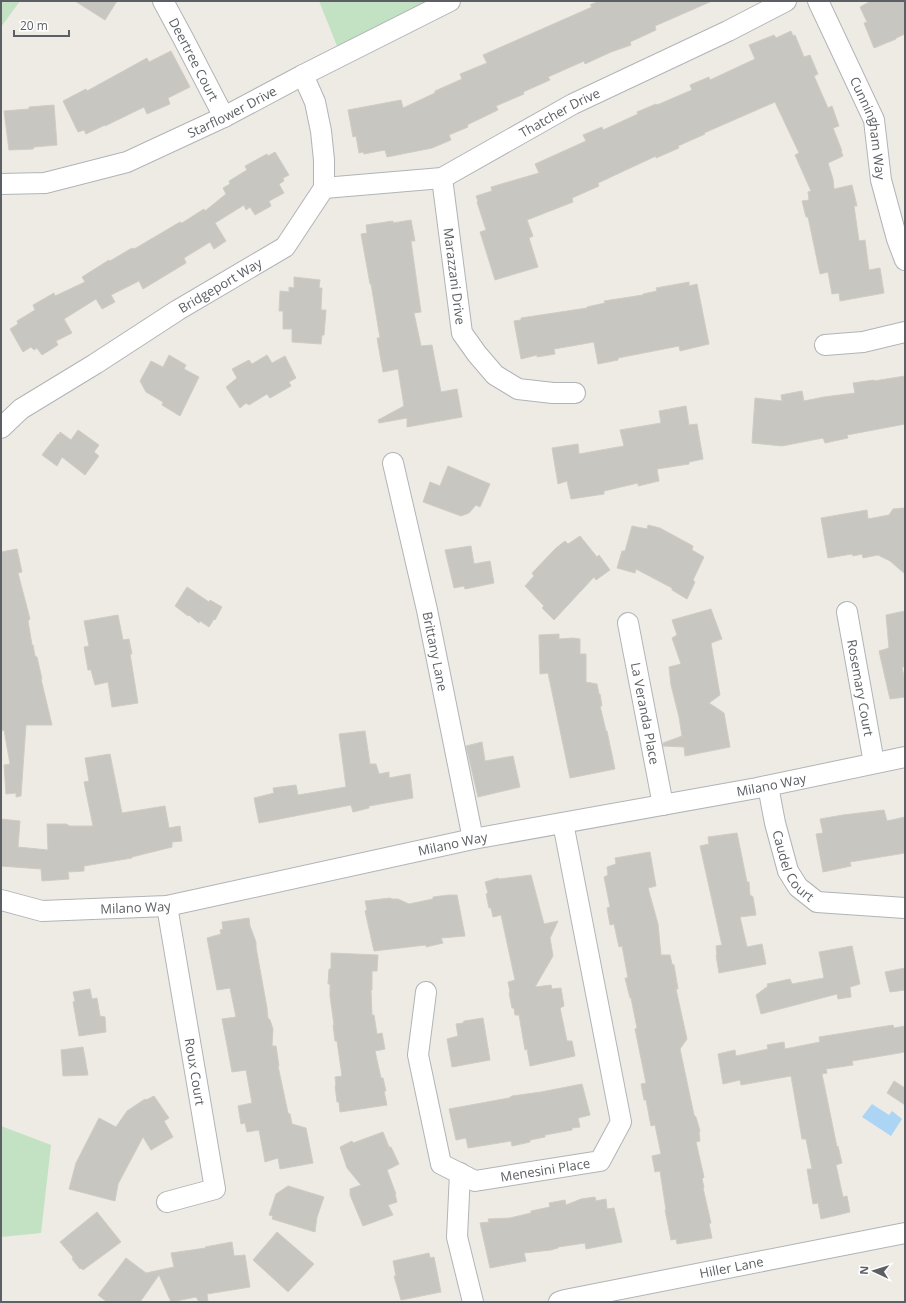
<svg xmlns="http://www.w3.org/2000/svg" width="906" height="1303" viewBox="0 0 906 1303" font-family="'Open Sans',sans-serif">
	<rect width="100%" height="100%" fill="#edebe4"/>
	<path fill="#c3e1c3" d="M1,1H20L1,27Z
		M319,1H450L341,56Z
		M1,1126L51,1145L41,1233L1,1237Z"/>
	<path fill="#acd5f5" d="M872,1104L889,1115L892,1111L902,1119L891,1136L862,1117Z"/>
	<path fill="#c8c6c1" stroke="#d1ccc3" d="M75,1H117L105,20Z
		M599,1H712L655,26L656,30L630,42L631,45L611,52L585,64L584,61L548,77L550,80L523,92L524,94L496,106L498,110L471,123L467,125L468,127L449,135L451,140L432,148L387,157L385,150L364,154L363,152L359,153L356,136L353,137L348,110L401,100L403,108L435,93V91L462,79L460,74L487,63L483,55L592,7L590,5Z
		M871,1H905V34L896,38V39L874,48L864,23L867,22L860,7Z
		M791,31L793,36L795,35L804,57L810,55L818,74L814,76L828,108L832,106L839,126L833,128L842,151H841L843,156L828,163L833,179L834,189L852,185L857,206H854L859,241L865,240L869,270L880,268L884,293L840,301L839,293L832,294L828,272L820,274L808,217H806L802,201L809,200L808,192L811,191L795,155L799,153L775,102L704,133L705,134L678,146L679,148L656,158V156L598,183L599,186L572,198L573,202L527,220L533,236L529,238L538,267L495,280L480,232L486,230L477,202L478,201L476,196L492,191L491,187L539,173L535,164L586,141L583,135L602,127L603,130L638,114L637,112L656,104L657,105L692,90L690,85L709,77L710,80L755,59L749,45L774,35L776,38Z
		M171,51L190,87L168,98L170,104L147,114L144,107L105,126V125L86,134L84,130L78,132L63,101L86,89L87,91L147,58L149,62Z
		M54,105L57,145L34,147L33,149L9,150L4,111L29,109V107Z
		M275,152L289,175L283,178L284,181L279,184L284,193L269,201L271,206L255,215L250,207L246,210L244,205L215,223L226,241L214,249L210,242L184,258L186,263L143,289L139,281L111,295L115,302L102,309L96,299L64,319L72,333L56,341L58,345L42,355L37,348L34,350L31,347L23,352L10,329L18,324L17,321L35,310L33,305L54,293L55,296L85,282L82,277L109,260L110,261L132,248L133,249L136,248L180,222L182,223L204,209L205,211L226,194L223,188L230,184L229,181L247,170L245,166L267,154L268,156Z
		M411,220L415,241H411L421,312L414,313L421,346L432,345L441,392L457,389L462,417L407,427V418L379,423L378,420L404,406L398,369L383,372L377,338H380L371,284H370L361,234L367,233L366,225L393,221V223Z
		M294,277L320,280L319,288H322L321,310H326L324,335H322L321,344L292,342V329H283V311H279L280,291L289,292V287L294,288Z
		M689,282V286L697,284L709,344L680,351L679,346L618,358V360L598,364L594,342L554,349L555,354L537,357V355L521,359L514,321L521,320V318L587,308V307L605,303L604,301L643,295V294L657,291L656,288Z
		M169,355L186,365L184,369L199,377L180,416L162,405L163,402L146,392L140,381L151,361L163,367Z
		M267,355L272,363L285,356L296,378L289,382L291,386L270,398L267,394L249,405L246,403L240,408L226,387L237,378L232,369L249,360L252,364Z
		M905,376V424L847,435L848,438L825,443L823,438L782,446L752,443L755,398L782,401L781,395L802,391L804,401L824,397L855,393L853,383L874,380V381Z
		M686,406L689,425L697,424L703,459L689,462V464L657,469L659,481L638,486V483L604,491V494L571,499L567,481L558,484L552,448L578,444L579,454L624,446L620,430L661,423L659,411Z
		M78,430L99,445L94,452L99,456L85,475L62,457L57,466L42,455L58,434L59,435L60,432L71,440Z
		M448,466L490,484L480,507L476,505L469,513L461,516L423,502L430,482L440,486Z
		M905,508V574L890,561L878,555L863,558L862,554L853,556L852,554L828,558L821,518L867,510L868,519L889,515L893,509Z
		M648,525L660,528L693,546L692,550L704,557L693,580L695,582L687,599L672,590V588L636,569L635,573L617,568L622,551H625L632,526L647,529Z
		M580,536L597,557L599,555L610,570L596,580L594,577L554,620L542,608L544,606L525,586L534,576L532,573L556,548L565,541L568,544Z
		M471,546L474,564L490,561L494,583L465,589L464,586L454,588L445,550Z
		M17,549L22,572L18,573L30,619L28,621L32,645H33L35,656L37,657L42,679H41L52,725H26L21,796L16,797V793L6,794L4,765L10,764L4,730L1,731V552Z
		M187,587L209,602L210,600L222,607L215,620L214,619L209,627L200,621L199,623L189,615L188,616L175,606Z
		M711,609L722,639L711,643L720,695L709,703L724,713L730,747L685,756L684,747L663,746V743L682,736L679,717L671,685L669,667L681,664L672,638L677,635L672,620Z
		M905,611V667H902L905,681V697L890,699L879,651L889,648L886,615Z
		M118,615L123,640L129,639L132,654H130L138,703L112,707L108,682L95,685L91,670H88L84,647L89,646L84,621Z
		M559,634V639L573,638L580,639V654H586V682L597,684L599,694H600L602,706H600L606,731H607L615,769L570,778L548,673L540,674L539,635Z
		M365,731L370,764H376L379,774L389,772V778L410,774L413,798L369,806V808L353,812L351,805L259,823L254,798L274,793L273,788L296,785L298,795L346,787L339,734Z
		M482,742L485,761L513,756L520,787L478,797L466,746Z
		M110,754L122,813L165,806L169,828L180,826L182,841L172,842V847L132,857V858L84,866V871L68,872L69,879L42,881L41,869L1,866V819L20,821L18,847L48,850L47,824H66L70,826H93L84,782L89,781L85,758Z
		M884,810L887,821L905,817V853L850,862L851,866L823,872L816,834L823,833L820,819L843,815Z
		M737,833L747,882H749L750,895L753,897L756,915L740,917L747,947L762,944L766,964L719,973L716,955H717L716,946L722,945L700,846L709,844L708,837Z
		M650,852L656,886L648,888L658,924L661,955H670L672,964L674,965L678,989H676L687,1039L680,1049L694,1115L696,1117L700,1131L699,1133L700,1141L696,1142L704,1177L702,1179L704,1187L703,1188L711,1223L709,1224L712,1238L677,1244L676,1239L671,1240L665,1210H666L660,1171L655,1172L652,1156L661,1154L655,1125L651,1126L646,1100H644L641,1084L646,1083L635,1029L637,1028L631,998H630L625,978H628L622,946L619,947L614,924L610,925L607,908L610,907L604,877L608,875L607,867L616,864L615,858Z
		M531,875L544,924L558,921L550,938L553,956L535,987L551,985L552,989L561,988L564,1006L560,1008L567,1041H572L575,1056L530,1066L527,1049L525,1050L519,1015H515L514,1008H512L509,993L510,992L508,982L515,980L501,915L493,917L491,908H489L486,894L488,893L485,882L498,878L499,879Z
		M449,895H457L465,936L441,938L443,943L426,947V945L374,951L365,911L367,910L365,901L390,898L392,899H398L409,904L433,899V897Z
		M249,918L250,926L256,942V947L267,1008L268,1018L270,1020L273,1029L272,1046H276L279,1066H278L288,1113L290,1114L292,1124L306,1128L313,1163L280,1169L278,1158L265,1162L259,1130L247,1132L245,1123L241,1124L238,1106L252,1103L246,1070L232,1072L222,1019L236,1017L230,988L217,990L207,938L221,934L220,930L223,929L222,922Z
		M852,946L860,984L850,987L851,997L838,999L837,994L761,1014L756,995L768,986L767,984L790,979L792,984L824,978L819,952Z
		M331,953L378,955L377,971H372V990H371L372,1015H374L377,1034L382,1033L385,1049L375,1051L381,1078H383L386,1091H384L387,1105L340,1112L339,1102H337L335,1086H336L335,1077L342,1076L337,1041H335L333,1025H334L330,996V984H328L329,969H331Z
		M905,968V990L890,992L885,972Z
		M90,989L92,999L97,998L100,1016L105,1017L106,1032L79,1036L73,1002L75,1001L73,992Z
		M483,1018L490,1060L452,1067L447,1039L458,1036L456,1024L463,1023L464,1021Z
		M893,1025L894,1028L905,1026V1052L852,1061L853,1065L826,1069L827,1073L822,1074L837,1147L838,1146L842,1163L836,1165L843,1197L847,1196L850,1212L821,1219L818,1203L813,1204L807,1169H812L806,1139H802L791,1076L741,1085L740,1080L723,1084L718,1054L735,1050L736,1056L768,1049L767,1045L784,1042L785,1049L820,1042L819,1037Z
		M83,1047L88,1075L63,1076L61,1050Z
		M894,1081L905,1088V1105L887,1093Z
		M582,1084L590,1115L578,1118L580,1127L572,1128V1130L545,1135V1137L530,1140V1142L512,1146L511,1141L468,1148L466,1138L456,1140L449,1109L509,1098L512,1096L541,1092Z
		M154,1096L169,1118L164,1121L173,1137L151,1150L143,1137L118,1184L115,1201L69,1189L76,1163L99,1118L116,1127L127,1111L145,1099L146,1100Z
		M383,1132L389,1147H391L399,1164L387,1170L396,1194H395L397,1202L388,1205L393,1215L363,1226L350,1195V1189L361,1185L347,1168L340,1147L352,1141L353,1143Z
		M288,1186L324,1197L317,1217L315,1232L272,1219L273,1216L269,1215L276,1194Z
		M595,1197L596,1201L606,1199L607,1209L614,1208L622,1242L586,1249L585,1243L558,1247V1248L551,1250L524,1253L526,1261L490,1268L480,1223L489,1222L488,1219L510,1218L531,1213V1211L550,1207L549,1203L565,1200L566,1205L581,1199Z
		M97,1212L121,1242L83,1270L81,1268L80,1269L72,1259L73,1257L60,1242Z
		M277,1232L314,1264L288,1292L253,1260Z
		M232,1242L234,1256L245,1255L250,1287L207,1294L208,1302H199L196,1297L171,1302L159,1275L140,1302H107L98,1295L126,1258L146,1273L174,1267L171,1253L206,1248L205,1247Z
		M429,1253L430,1258L434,1257L441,1292L401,1300L394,1276H396L393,1261Z"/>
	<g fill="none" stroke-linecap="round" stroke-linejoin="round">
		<g stroke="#b1b4b7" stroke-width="22">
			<g id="minor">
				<path id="s1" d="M163,1L183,38L224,117"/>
				<path id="s2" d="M818,1L874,120L881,180L897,239L905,260"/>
				<path id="s3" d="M442,178L462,333L477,354L495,375L518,389L553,393H575"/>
				<path id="s4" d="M1,184L45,183L127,162L224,117L303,75L450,1"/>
				<path id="s5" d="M324,188L442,178L573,104L728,31L786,1"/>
				<path d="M825,345L863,342L905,332"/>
				<path id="s6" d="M1,428L21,409L95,364L178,310L285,247L324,188V160L321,131L315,102L303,75"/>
				<path id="s7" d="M393,463L427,610L473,839"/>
				<path id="s8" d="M847,612L874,763"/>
				<path id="s9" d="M628,623L663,805"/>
				<path id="s10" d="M768,786L775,823L788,871L798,887L817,902L905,908"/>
				<path id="s11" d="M1,900L42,911L167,906L473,839L757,788L905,757"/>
				<path id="s12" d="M167,906L215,1189L167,1202"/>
				<path id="s13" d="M426,992L418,1055L441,1164L475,1181L600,1161L621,1122L563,823"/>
				<path d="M460,1173L457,1237L473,1302"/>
				<path id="s14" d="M559,1302L565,1300L905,1233"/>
			</g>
		</g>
		<use href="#minor" stroke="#fff" stroke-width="20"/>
	</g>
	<g text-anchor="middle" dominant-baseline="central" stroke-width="3" stroke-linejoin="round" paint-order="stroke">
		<g font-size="13" fill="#5c5f63" stroke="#fff">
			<text stroke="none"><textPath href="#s1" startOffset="66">Deertree Court</textPath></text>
			<text stroke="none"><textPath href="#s4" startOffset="245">Starflower Drive</textPath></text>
			<text stroke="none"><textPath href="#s5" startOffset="253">Thatcher Drive</textPath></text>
			<text stroke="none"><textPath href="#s2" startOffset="138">Cunningham Way</textPath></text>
			<text stroke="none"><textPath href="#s3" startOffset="99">Marazzani Drive</textPath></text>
			<text stroke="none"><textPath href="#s6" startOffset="262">Bridgeport Way</textPath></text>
			<text stroke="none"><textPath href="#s7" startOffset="193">Brittany Lane</textPath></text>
			<text stroke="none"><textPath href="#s8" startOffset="77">Rosemary Court</textPath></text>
			<text stroke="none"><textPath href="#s9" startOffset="92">La Veranda Place</textPath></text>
			<text stroke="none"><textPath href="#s11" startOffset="784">Milano Way</textPath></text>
			<text stroke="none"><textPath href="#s11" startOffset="460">Milano Way</textPath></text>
			<text stroke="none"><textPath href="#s10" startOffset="85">Caudel Court</textPath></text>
			<text stroke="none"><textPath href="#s11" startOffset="136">Milano Way</textPath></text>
			<text stroke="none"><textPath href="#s12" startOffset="168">Roux Court</textPath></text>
			<text stroke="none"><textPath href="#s13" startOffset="284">Menesini Place</textPath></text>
			<text stroke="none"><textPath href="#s14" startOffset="176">Hiller Lane</textPath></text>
		</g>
	</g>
	<rect width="906" height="1303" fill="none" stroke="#5c5f63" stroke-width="4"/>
	<g transform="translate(874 1271) rotate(274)" stroke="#ffffff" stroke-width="3" paint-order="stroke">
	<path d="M0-3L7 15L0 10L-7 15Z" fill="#5c5f63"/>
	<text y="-6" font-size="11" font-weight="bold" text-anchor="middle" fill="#5c5f63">N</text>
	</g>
	<path d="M14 30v6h55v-6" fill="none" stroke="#5c5f63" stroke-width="2"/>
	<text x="20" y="30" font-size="12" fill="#5c5f63" stroke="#ffffff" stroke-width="3" paint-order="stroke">20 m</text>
</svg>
